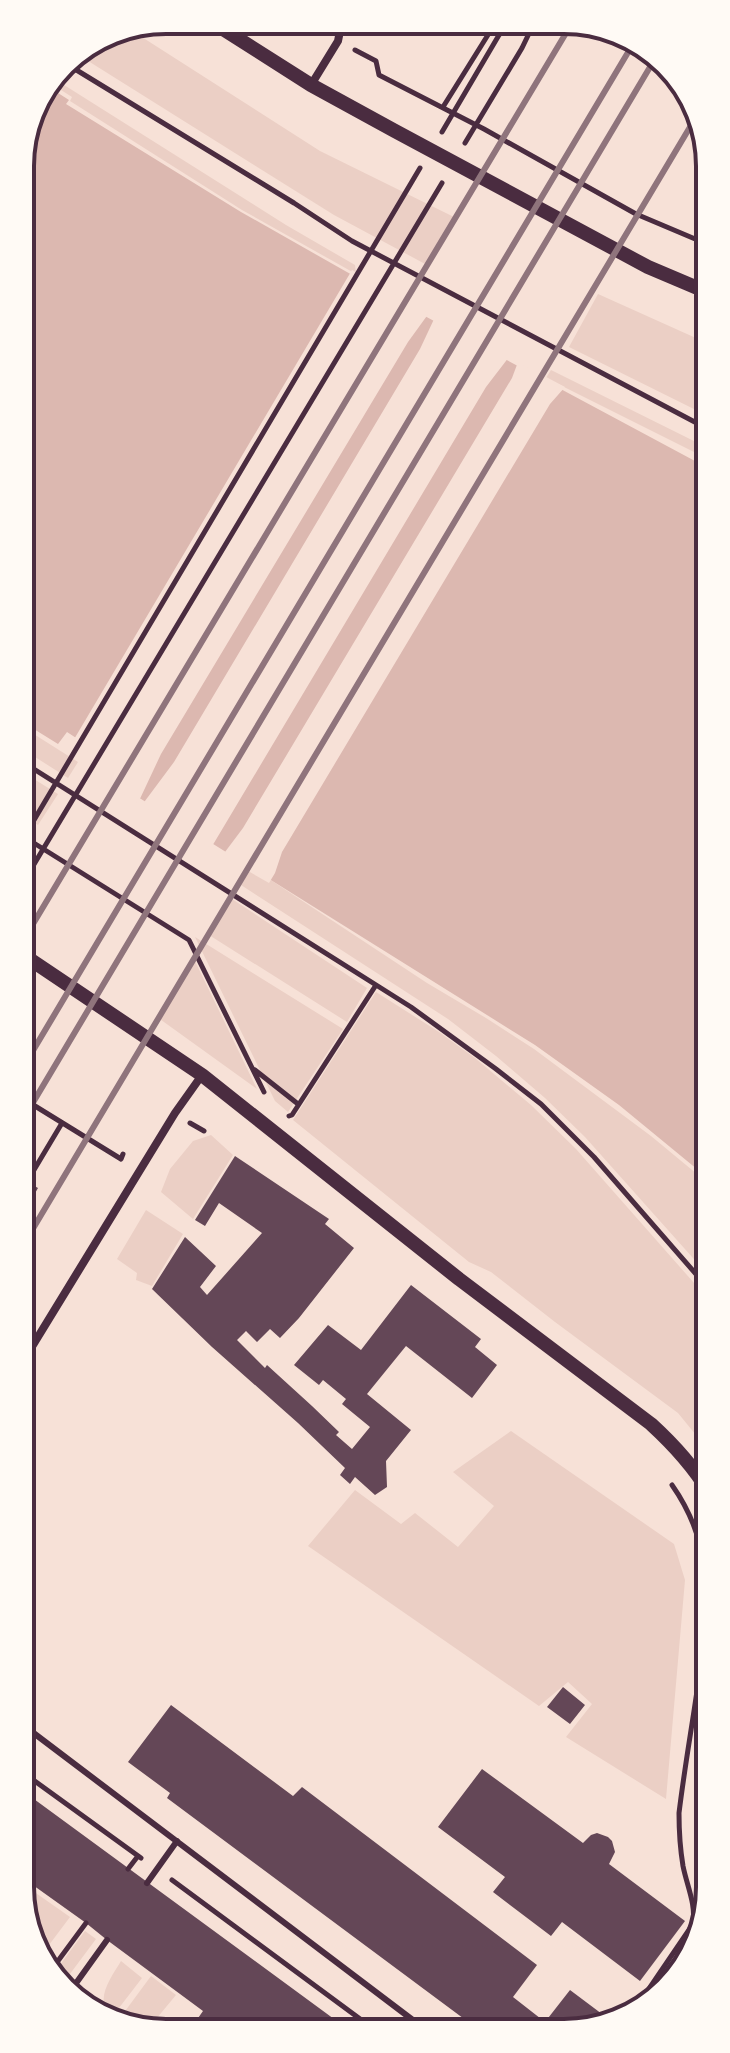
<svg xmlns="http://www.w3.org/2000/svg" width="730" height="2053" viewBox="0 0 730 2053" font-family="'IBM Plex Sans',sans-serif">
	<rect width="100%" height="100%" fill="#f7e1d7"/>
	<path fill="#ebcfc5" d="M134,32L320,151L454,217L427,265L334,215L77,54Z
		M53,78L286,225L355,265L356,274L242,210L70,101L72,97L50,83Z
		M598,294L707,343L708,416L569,347Z
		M551,370L708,448V459L546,378Z
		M21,726L78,762L68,778L21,748Z
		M21,771L58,794L38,825L21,814Z
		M251,867L427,983L486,1018L534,1049L651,1136L709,1184V1276L585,1137L545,1098L496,1056L448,1019L241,885Z
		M232,899L367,988L347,1022L209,935Z
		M195,937L343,1029L288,1112L275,1101Z
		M194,959L257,1089L157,1017Z
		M376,992L439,1032L475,1058L531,1105L576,1149L709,1300V1451L678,1413L555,1322L491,1272L469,1262L293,1120Z
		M211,1135L233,1155L193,1219L161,1192L170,1169L193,1141Z
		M146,1210L183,1234L152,1286L136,1280L137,1273L117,1259Z
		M511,1431L674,1544L685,1580L666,1799L566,1737L592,1704L568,1682L539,1706L308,1546L355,1490L401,1524L415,1513L458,1547L494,1506L453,1472Z
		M23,1884L70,1917L43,1953L23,1916Z
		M85,1931L96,1939L61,1986L54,1973Z
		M121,1961L142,1978L112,2017C93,2000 111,1978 121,1961Z
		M151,1976L176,1995L147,2030H137L120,2018Z"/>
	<path fill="#dcb8b0" d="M47,86L69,100L66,104L241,212L421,314L708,468L709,1179L619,1105L535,1045L85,764L93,749L67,732L58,744L21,721L20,156L35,101Z"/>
	<path fill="#f7e1d7" d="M352,270L429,313L408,342L161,754L138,803L82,767L81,763L88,751L73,741Z
		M435,317L509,357L486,387L211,848L142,805L174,762L420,349Z
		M518,362L565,387L550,404L282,852L275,873L269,883L222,856L243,828L512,378Z"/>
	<path fill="#644757" d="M235,1156L329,1219L325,1224L354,1248L299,1318L280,1338L270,1329L257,1342L246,1331L237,1340L265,1368L267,1365L312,1406L339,1432L336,1435L352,1449L370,1427L342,1404L346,1399L323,1380L319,1385L294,1365L328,1325L361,1350L411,1285L481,1339L475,1347L497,1365L472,1398L406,1346L367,1394L411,1430L386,1461L387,1487L375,1495L355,1477L350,1484L340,1475L345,1468L298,1423L212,1347L152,1289L185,1237L216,1266L200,1287L207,1295L262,1233L219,1203L205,1226L195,1220Z
		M22,1179L38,1188L22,1216Z
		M563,1687L585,1705L570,1724L547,1707Z
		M171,1705L293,1796L302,1787L537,1965L513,1997L545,2022L570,1990L610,2020L593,2030H479L167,1798L170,1793L128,1762Z
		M482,1769L583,1843L591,1835L597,1833L608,1837L612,1841L615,1852L609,1864L685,1921L640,1981L562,1922L551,1936L493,1892L505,1877L438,1827Z
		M23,1791L349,2030H208L196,2021L203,2011L107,1940L86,1923L23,1878Z"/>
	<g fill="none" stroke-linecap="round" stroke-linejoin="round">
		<path stroke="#4a2c40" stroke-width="5" d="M301,21L322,33
			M355,50L376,61L379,75L484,129L636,214L707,244
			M65,63L294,203L352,241L708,429
			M443,107L496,22
			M442,132L499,35L513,22
			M465,143L522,48L534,23
			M21,761L411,1007L496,1069L541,1104L594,1157L709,1289
			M21,835L189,940L264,1092
			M21,842L420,168
			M21,886L442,183
			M255,1070L298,1104
			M22,1098L121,1159L123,1154
			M289,1116L292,1115L376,985
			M190,1123L204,1131
			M22,1190L62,1123
			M25,1774L141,1858
			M128,1869L138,1856
			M172,1880L375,2030
			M52,1969L86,1923
			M640,2002L693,1924C696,1904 687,1886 683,1866C680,1848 679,1831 679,1813C684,1772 691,1732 697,1691C708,1616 719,1552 672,1485"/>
		<path stroke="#4a2c40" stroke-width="6" d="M23,1725L426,2030
			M147,1883L177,1841
			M69,1993L107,1940"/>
		<path stroke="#4a2c40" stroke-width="8" d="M311,85L338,41L342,21
			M22,1363L175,1113L202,1075"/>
		<path stroke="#4a2c40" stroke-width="14" d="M209,20L311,85L395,131L648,267L707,292
			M22,954L202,1075L459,1279L651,1424C674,1445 693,1466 709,1492
			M710,1795L707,1819L710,1851"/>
		<path stroke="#8f747c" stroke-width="6" d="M21,944L572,23
			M22,1069L633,44
			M22,1121L656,57
			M22,1247L696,117"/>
	</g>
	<path d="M0 0H730V2053H0ZM166 34H564A132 132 0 0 1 696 166V1887A132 132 0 0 1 564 2019H166A132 132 0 0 1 34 1887V166A132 132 0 0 1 166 34Z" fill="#fffaf5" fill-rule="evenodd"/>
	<path fill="none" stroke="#4a2c40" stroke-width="4" d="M166 34H564A132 132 0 0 1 696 166V1887A132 132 0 0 1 564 2019H166A132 132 0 0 1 34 1887V166A132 132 0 0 1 166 34Z"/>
</svg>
